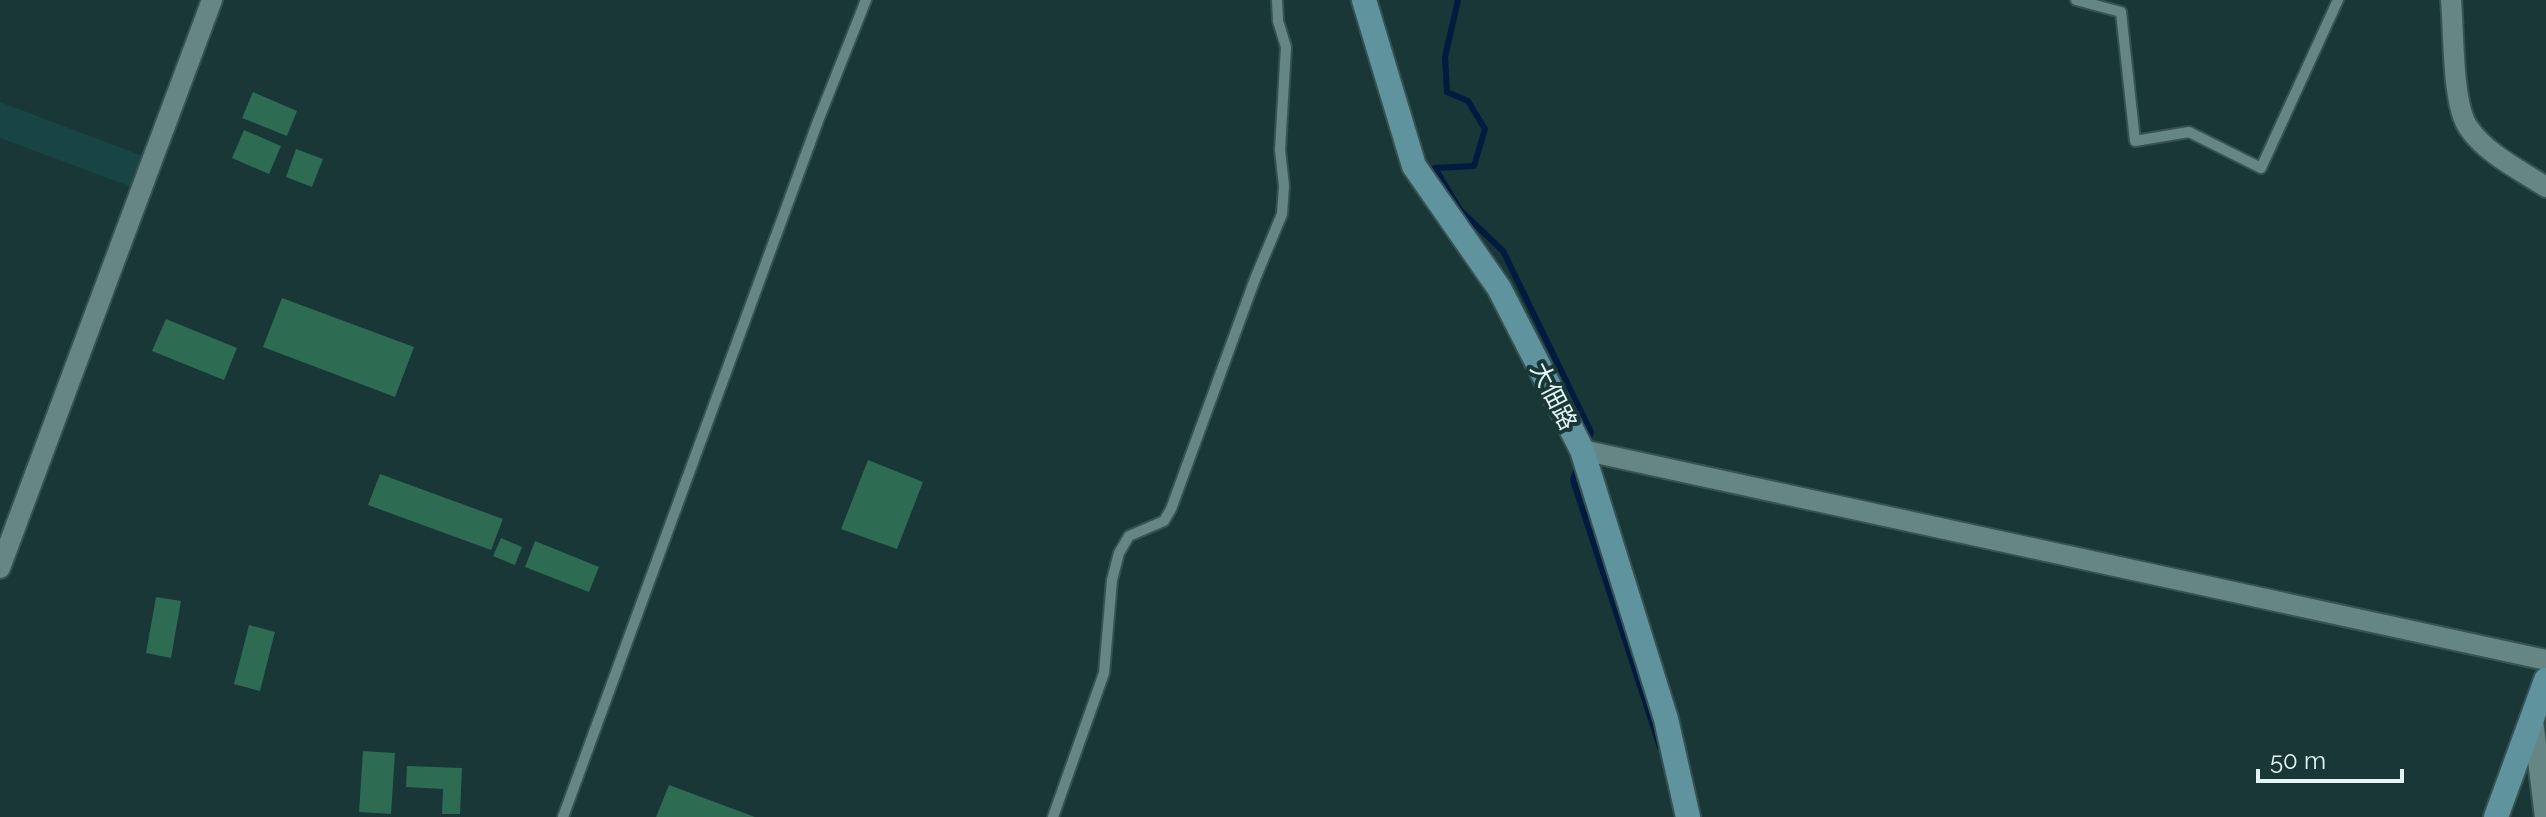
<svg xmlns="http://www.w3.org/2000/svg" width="2546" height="817" viewBox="0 0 2546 817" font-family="Raleway,'Noto Sans TC',sans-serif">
	<rect width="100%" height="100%" fill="#183736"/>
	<path fill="#194444" d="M0,102L154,160L142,191L0,138Z"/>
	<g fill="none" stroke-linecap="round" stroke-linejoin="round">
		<path stroke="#001b3f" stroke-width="6" d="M1458,0L1445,57L1447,92L1468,101L1485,129L1474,166L1435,168L1460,210L1503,251L1591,432L1587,444
			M1578,465L1573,480L1660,747"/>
	</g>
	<path fill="#2d6b52" d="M253,92L297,111L287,136L242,118Z
		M244,130L281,146L269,174L232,158Z
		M296,149L323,159L312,187L286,177Z
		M282,298L414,347L395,397L263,347Z
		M166,319L237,348L224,380L152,351Z
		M868,460L923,482L897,549L841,529Z
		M380,474L503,519L491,550L368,505Z
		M501,538L522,547L515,565L493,556Z
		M535,541L599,567L589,592L525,567Z
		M156,597L181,601L171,658L146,653Z
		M249,625L275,632L260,691L234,684Z
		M363,751L395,753L391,814L359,812Z
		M407,766L462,768L460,814H442L443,789L406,787Z
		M669,785L755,817H656Z"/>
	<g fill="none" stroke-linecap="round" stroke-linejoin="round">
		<g stroke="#375252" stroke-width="14">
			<path id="lane" d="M2076,0L2121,12L2135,141L2189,132L2261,168L2338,0
				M563,817L818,121L866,0
				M1053,817L1104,673L1112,580L1119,553L1129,536L1164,521L1171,509L1255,279L1282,214L1284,186L1280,150L1286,47L1278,21L1277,0"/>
		</g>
		<g stroke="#375252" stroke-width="24">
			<path id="street" d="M2451,0C2454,32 2452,103 2468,127C2485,153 2520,170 2546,187
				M1582,450L2546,660
				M0,568L212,0
				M2533,720L2545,817"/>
		</g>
		<g stroke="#375252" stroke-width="28">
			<path id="secondary" d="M1364,0L1414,166L1499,288L1582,450L1666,719L1688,817
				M2496,817L2546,680"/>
		</g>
		<use href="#lane" stroke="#668686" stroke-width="10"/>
		<use href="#street" stroke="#668686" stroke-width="20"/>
		<use href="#secondary" stroke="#5f939d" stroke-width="24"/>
	</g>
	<g text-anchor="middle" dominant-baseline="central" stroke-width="8" stroke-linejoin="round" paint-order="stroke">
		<g font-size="24" fill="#e4f5f5" stroke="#183736">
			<text transform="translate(1554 396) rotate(63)">大佃路</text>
		</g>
	</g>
	<path d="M2258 769v12h144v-12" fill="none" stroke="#e4f5f5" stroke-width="4"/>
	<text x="2270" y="769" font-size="24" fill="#e4f5f5" stroke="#183736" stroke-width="6" paint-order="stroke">50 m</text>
</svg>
